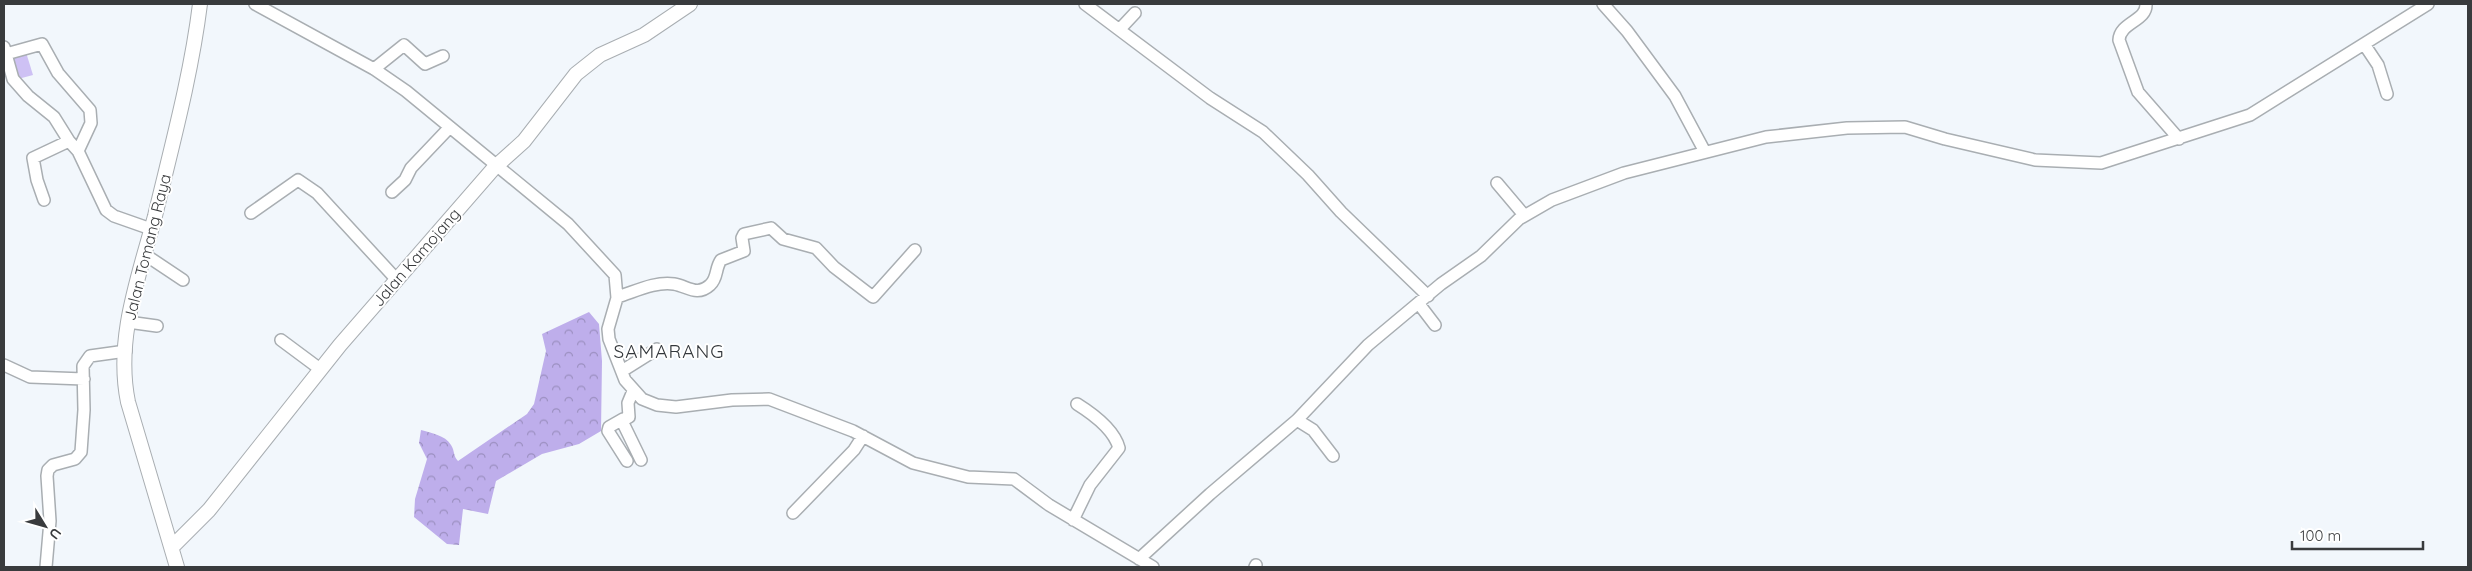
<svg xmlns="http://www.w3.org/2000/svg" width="2472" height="571" viewBox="0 0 2472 571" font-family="Quicksand,sans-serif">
	<defs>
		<pattern id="forest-crowns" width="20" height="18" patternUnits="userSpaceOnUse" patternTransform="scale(1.25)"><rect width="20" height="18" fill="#beaeeb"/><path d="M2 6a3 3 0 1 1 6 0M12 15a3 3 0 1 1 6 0" fill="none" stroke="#9b8fc0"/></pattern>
	</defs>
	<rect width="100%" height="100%" fill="#f2f7fc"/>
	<path fill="url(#forest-crowns)" d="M589,312L599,324L602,361L601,431L579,444L542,454L496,481L488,514L463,509L459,545L447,544L414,517L415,499L427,459L419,443L421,430C431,433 445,435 451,445C455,451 453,456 458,461L527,414L534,404L546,351L542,334Z"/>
	<path fill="#cec1f4" d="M25,49L33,75L18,79L10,54Z"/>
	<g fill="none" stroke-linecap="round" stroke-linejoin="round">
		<g stroke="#a9aeb2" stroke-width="14">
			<path id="minor" d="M255,4L374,69L406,91L568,224L615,275L617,298L608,329L609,339L625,380L642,399L657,405L676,407L732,400L769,399L853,431L913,463L968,477L1014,479L1049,505L1153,567
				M1085,4L1210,98L1263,132L1308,175L1341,212L1428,296
				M1603,4L1627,31L1675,96L1705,152
				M2146,4C2147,21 2120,22 2119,40L2138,92L2179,139
				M1120,29L1135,13
				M2364,44L2378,65L2387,94
				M4,47L13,79L28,96L54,117L69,141L78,151L106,210L114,216L151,229
				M6,54L42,44L58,73L90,110L91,123L78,151
				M374,69L404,45L425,64L443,56
				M1497,183L1524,215
				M392,192L405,180L411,168L450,127
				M44,200L37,180L33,158L69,141
				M251,213L298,180L317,193L397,280
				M144,254L183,280
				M617,297C634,292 655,281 674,284C687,286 697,297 710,285C718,278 715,268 721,260L744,251L742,238L744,234L771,228L783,239L816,248L834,267L873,297L915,250
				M1419,304L1435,325
				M128,322L157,326
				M281,340L320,369
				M4,365L30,377L84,379
				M622,371L657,349
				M633,391L628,403L629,417L622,421L641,460
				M623,419L609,427L608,431L627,461
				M1297,420L1313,430L1333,456
				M793,513L854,450L863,436
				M1073,520L1090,485L1119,448C1114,429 1093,414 1077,404
				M1139,559L1210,494L1297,420L1368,345L1441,284L1481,256L1519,219L1552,200L1624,173L1766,137L1847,128L1905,127L1945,139L2035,160L2101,163L2250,115L2428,4
				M46,567L50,521L47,476L48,470L53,465L75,459L81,452L84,410L83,366L90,356L126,351
				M1255,567L1256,565"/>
		</g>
		<g stroke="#a9aeb2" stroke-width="16">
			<path id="major" d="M172,547L209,510L340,345L494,168L524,141L576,74L600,55L644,35L690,4
				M177,567L128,402C115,339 139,276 155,216C172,145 191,76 200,4"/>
		</g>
		<use href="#minor" stroke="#fff" stroke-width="11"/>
		<use href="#major" stroke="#fff" stroke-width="14"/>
	</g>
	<g text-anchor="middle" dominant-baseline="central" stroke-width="4" stroke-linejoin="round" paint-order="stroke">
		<g font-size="16" fill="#393b3d" stroke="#fff">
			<text transform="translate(147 247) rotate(-76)">Jalan Tomang Raya</text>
			<text transform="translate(416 257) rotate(-49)">Jalan Kamojang</text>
		</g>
		<g font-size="19" letter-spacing="1" fill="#34383c" stroke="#fff">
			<text x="669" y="351">SAMARANG</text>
		</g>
	</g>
	<rect width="2472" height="571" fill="none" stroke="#393b3d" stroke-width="10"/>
	<g transform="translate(45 526) rotate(127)" stroke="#ffffff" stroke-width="4" paint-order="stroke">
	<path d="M0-4L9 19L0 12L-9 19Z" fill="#393b3d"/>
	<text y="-8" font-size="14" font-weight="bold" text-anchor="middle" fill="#393b3d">U</text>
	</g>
	<path d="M2292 541v8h131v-8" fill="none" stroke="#393b3d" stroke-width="2.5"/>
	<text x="2300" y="541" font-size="15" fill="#393b3d" stroke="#ffffff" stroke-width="4" paint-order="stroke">100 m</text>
</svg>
